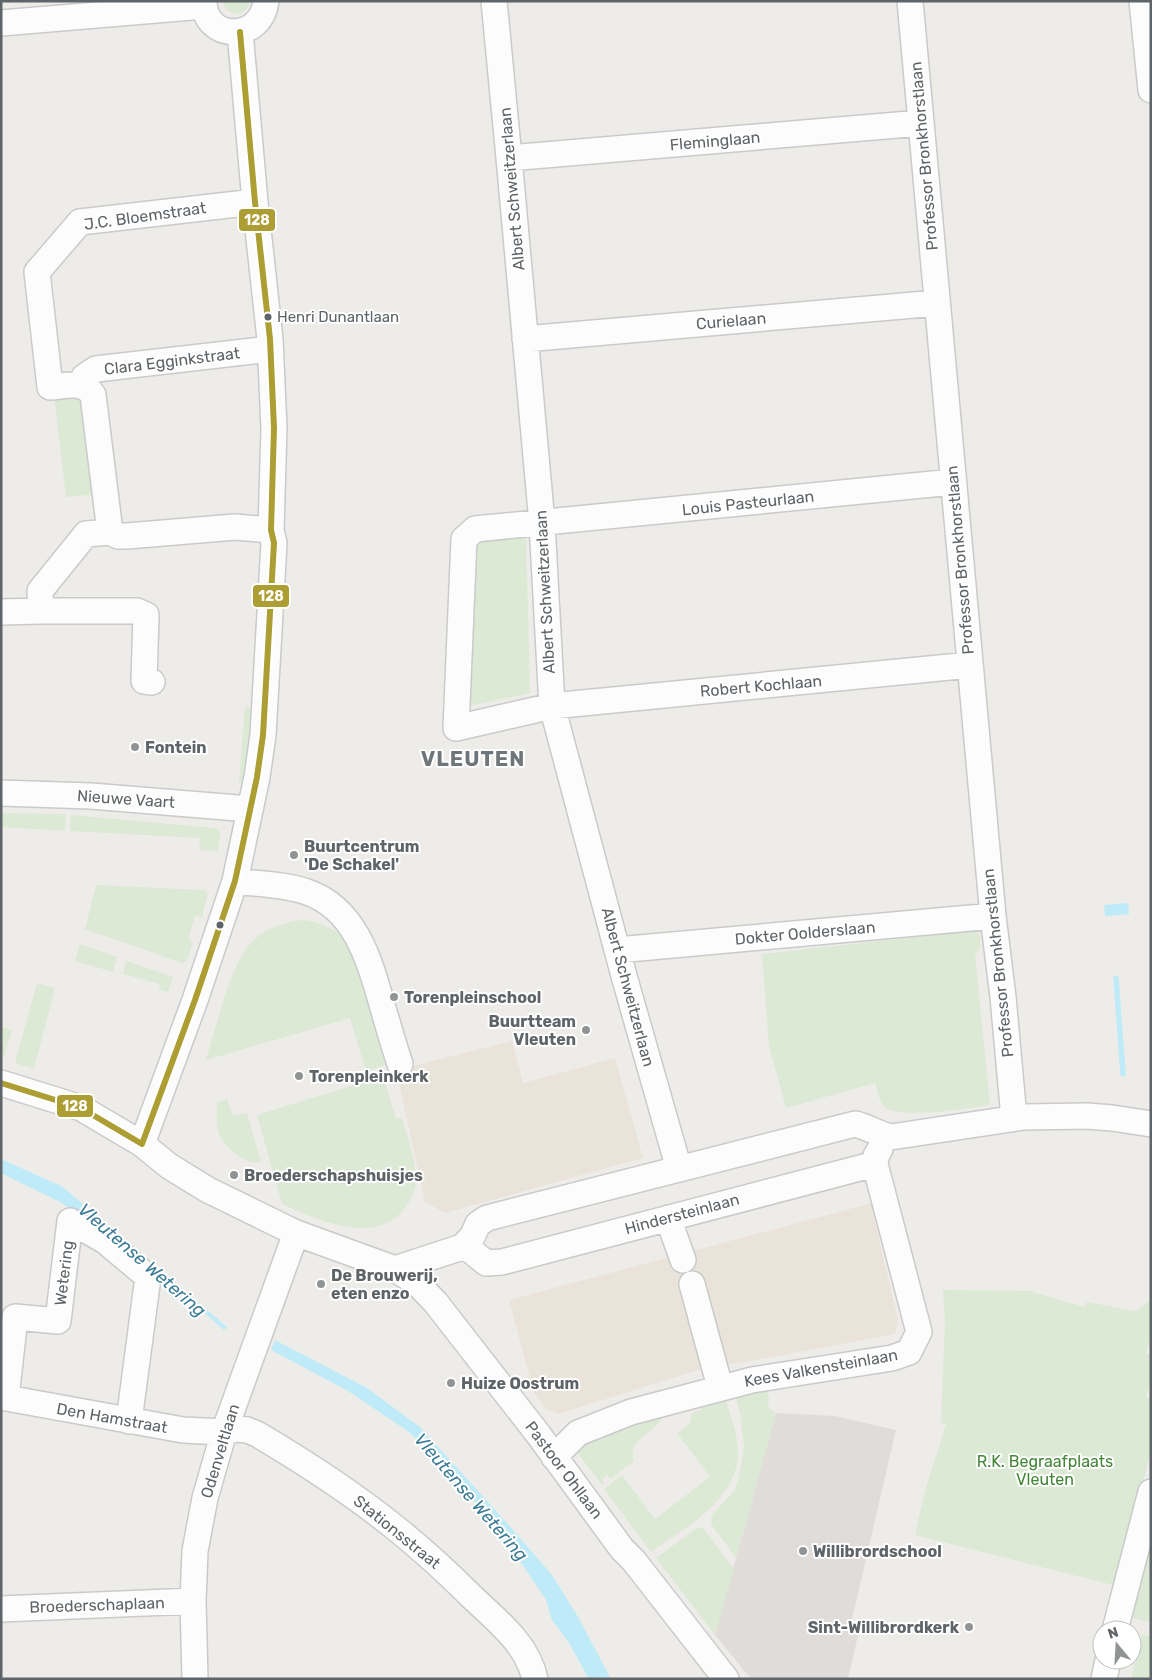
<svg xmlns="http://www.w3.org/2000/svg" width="1152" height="1680" viewBox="0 0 1152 1680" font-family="Rubik,sans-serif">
	<rect width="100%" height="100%" fill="#eeece9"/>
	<path fill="#eae3d9" d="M512,1041L523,1083L615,1058L643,1158L445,1213L425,1202L396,1070Z
		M872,1203L874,1217L898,1320L895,1334L756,1360L708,1367L558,1414L546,1409L534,1393L509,1300Z"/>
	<path fill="#e0dcd9" d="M776,1413L835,1416L896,1430L850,1628L859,1631L848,1679H751L715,1635Z"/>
	<path fill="#dbe9d5" d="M223,1H250C247,18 226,18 223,1Z
		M54,395H81L98,494L66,497Z
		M526,536L530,693L470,706L476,540Z
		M245,707L256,708L247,783H239Z
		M1,813L66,814L65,831L1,827Z
		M71,815L215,828L219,830L220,834L218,851L199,850L200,838L70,831Z
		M96,885L204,890L207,892V896L202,917L195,916L188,940L193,942L187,961L182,963L85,929Z
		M304,920C323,923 336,930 351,942L389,1064L366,1071L350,1018L206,1060C216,1028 230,961 255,939C269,926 286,922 304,920Z
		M957,927L971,928L980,935V948L975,956L990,1105C971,1108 895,1121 883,1105C879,1100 877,1089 875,1083L786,1108L769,1046L762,954L953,933Z
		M80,944L117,957L113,972L75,961Z
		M126,961L173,977L168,992L159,990L160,984L123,974Z
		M37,983L55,988L34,1069L15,1063Z
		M1,1027L12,1030L3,1059L1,1058Z
		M383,1076L396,1119L402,1118C407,1138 417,1161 416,1182C416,1192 409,1203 403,1210C376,1246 314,1219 282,1204L257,1115Z
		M227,1099L233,1116L247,1113L261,1162C246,1167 222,1145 218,1131C216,1121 217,1111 217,1102Z
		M943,1290L1030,1291L1084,1307L1087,1302L1135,1311L1151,1300V1335L1146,1353L1151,1355V1382L1146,1397L1151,1399V1450L1117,1586L915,1535L925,1491L946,1424L941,1423L945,1322Z
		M766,1385L769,1399L768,1407L776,1413L736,1558L711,1524L712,1515L734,1491L739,1478L744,1446L740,1413L734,1392Z
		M724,1394C729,1412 737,1431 738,1450C739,1500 686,1527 651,1552L604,1489L622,1475L655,1519L710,1477L677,1433L690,1423L692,1413L702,1410L700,1399Z
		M663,1415C658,1434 626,1436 634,1461L610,1479L607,1475L602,1479L604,1483L602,1485L577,1452C593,1432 638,1421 663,1415Z
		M698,1527L704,1529L734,1569L715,1635L656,1558Z
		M1151,1531V1622L1128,1617Z
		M1141,1635L1151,1636V1679H1131Z"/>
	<path fill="#beebf7" d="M1128,903L1129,914L1105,916L1104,905Z
		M1,1159L63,1187L227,1327L224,1330L149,1264L62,1203L1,1173Z
		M275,1340L367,1388L420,1427L507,1523L552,1575L577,1615L611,1679H589L569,1643L552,1620L546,1600L500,1531L433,1455L409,1432L348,1391L271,1350Z"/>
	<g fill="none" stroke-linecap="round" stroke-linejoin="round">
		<path stroke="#beebf7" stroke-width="5.5" d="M1116,978L1123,1074"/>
		<g stroke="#cacaca" stroke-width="28">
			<path id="minor" d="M204,1C204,41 261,43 266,1
				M494,1L509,158L542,523L552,706L624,976L679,1169
				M910,1L993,916L1003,997L1014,1118
				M1142,1L1151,90
				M1,23L204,6
				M509,158L921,123
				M525,339L937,303
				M81,384L84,377L96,369L270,349
				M953,482L475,529L464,539L456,728L552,706L970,665
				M110,532L93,395C84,380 66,386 50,387L37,272L80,222L255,202
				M1,612L41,611
				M152,682L144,681L146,615L137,611H41L40,591L86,534L110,532L118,536H127L235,527L271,530
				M1,793L91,796L250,809
				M235,881C258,884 284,884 307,892C354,908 369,958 381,1001C387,1022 393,1043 400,1064
				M617,950L993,916
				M1,1083L81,1108L142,1144L169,1166L208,1190L296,1233L395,1269L416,1282L436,1303L538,1434L622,1549L634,1561L726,1679
				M142,1144L195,1000L235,881L257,777L263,735L274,543L271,530L274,428L270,339L255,202L240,32
				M668,1218L683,1260
				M462,1247L469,1249L486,1263L502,1262L875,1164L876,1156L880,1149
				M395,1269L462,1247L472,1237L478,1224L487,1218L855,1124C868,1127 878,1134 891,1137L1024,1117L1087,1116L1112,1118L1151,1124
				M692,1284L720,1387
				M1,1397L183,1430L224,1432L237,1429L247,1430L257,1434C306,1463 354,1494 398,1530C424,1551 448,1573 471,1596C497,1621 527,1643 535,1679
				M6,1398L15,1317L58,1321L70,1221L105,1241L148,1277L129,1421
				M554,1457L578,1433L631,1412L752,1380L892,1358L909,1352L919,1332L875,1164
				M1,1609L193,1601
				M1115,1630L1151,1492
				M195,1679L193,1601L195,1551L205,1498L224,1432L296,1233
				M1104,1679L1108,1660"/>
		</g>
		<use href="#minor" stroke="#fcfcfc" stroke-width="25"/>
		<g stroke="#fff" stroke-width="10">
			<path id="bus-1" d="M1,1083L81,1108L142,1144
				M142,1144L195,1000L235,881L257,777L263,735L274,543L271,530L274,428L270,339L255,202L240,32"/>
		</g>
		<use href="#bus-1" stroke="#ad9e34" stroke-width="6"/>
	</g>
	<g fill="#5e6467" stroke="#fff" stroke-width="2">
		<circle cx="268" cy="317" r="4.5"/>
		<circle cx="220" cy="925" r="4.5"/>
	</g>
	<g fill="#909494" stroke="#fff" stroke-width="2">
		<circle cx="135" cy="747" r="5"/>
		<circle cx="294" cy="855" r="5"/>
		<circle cx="394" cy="997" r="5"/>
		<circle cx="586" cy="1030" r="5"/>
		<circle cx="299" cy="1076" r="5"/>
		<circle cx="234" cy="1175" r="5"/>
		<circle cx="321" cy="1284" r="5"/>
		<circle cx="451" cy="1383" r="5"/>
		<circle cx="803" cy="1551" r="5"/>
		<circle cx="969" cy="1627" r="5"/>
	</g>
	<g text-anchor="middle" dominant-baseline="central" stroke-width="4" stroke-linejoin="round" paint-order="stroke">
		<g font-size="15" fill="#5e6467" stroke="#fff" text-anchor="start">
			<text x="277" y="317">Henri Dunantlaan</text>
		</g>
		<g font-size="16" fill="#5e6467" stroke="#fff">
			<text transform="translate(715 141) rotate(-5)">Fleminglaan</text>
			<text transform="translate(924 156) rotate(-95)">Professor Bronkhorstlaan</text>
			<text transform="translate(512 189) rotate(-95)">Albert Schweitzerlaan</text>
			<text transform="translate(145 216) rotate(-8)">J.C. Bloemstraat</text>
			<text transform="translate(731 321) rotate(-5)">Curielaan</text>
			<text transform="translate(172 361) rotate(-7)">Clara Egginkstraat</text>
			<text transform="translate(748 503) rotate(-6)">Louis Pasteurlaan</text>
			<text transform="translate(960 560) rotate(-95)">Professor Bronkhorstlaan</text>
			<text transform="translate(545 592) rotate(-93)">Albert Schweitzerlaan</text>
			<text transform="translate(761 686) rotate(-5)">Robert Kochlaan</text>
			<text transform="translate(126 799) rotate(4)">Nieuwe Vaart</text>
			<text transform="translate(805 933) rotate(-5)">Dokter Oolderslaan</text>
			<text transform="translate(998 963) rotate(-96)">Professor Bronkhorstlaan</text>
			<text transform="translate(628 987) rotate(75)">Albert Schweitzerlaan</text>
			<text transform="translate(682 1214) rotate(-15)">Hindersteinlaan</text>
			<text transform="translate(64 1273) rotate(-83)">Wetering</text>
			<text transform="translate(821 1368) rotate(-10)">Kees Valkensteinlaan</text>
			<text transform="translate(112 1418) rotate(10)">Den Hamstraat</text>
			<text transform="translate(220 1451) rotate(-73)">Odenveltlaan</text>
			<text transform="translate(564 1470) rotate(53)">Pastoor Ohllaan</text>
			<text transform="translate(397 1532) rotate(39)">Stationsstraat</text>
			<text transform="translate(97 1605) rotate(-2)">Broederschaplaan</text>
		</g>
		<g font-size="16" font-weight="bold" fill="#5e6467" stroke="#fff" text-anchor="start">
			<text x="145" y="747">Fontein</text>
			<text x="304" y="846">Buurtcentrum<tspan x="304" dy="18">'De Schakel'</tspan></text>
			<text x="404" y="997">Torenpleinschool</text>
			<text x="576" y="1021" text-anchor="end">Buurtteam<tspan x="576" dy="18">Vleuten</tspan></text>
			<text x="309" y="1076">Torenpleinkerk</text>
			<text x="244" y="1175">Broederschapshuisjes</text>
			<text x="331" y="1275">De Brouwerij,<tspan x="331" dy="18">eten enzo</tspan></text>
			<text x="461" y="1383">Huize Oostrum</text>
			<text x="813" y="1551">Willibrordschool</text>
			<text x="959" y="1627" text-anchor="end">Sint-Willibrordkerk</text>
		</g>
		<g font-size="16" fill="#438537" stroke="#fff">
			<text x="1045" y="1461">R.K. Begraafplaats<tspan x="1045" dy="18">Vleuten</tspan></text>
		</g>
		<g font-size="18" font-style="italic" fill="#3c7b96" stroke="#fff">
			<text transform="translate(142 1260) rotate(41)">Vleutense Wetering</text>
			<text transform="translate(471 1497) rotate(49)">Vleutense Wetering</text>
		</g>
		<g font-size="21" font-weight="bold" letter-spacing="1" fill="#6f7679" stroke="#fff">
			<text x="473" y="758">VLEUTEN</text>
		</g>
	</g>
	<g stroke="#fff" stroke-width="2">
		<rect x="238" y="208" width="38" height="24" rx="5" fill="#ad9e34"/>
		<rect x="252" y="584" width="38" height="24" rx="5" fill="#ad9e34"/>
		<rect x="56" y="1094" width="38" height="24" rx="5" fill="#ad9e34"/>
	</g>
	<g font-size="14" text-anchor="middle" font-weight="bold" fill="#fff">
		<text x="257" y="225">128</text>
		<text x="271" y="601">128</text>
		<text x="75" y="1111">128</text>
	</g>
	<rect width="1152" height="1680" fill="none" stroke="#5e6467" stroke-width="5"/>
	<g transform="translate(1117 1645) rotate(342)"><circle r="24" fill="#ffffff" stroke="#bfc1c2"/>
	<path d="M0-4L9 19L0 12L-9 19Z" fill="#909494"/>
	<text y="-8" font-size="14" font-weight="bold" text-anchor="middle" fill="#5e6467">N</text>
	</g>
</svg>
